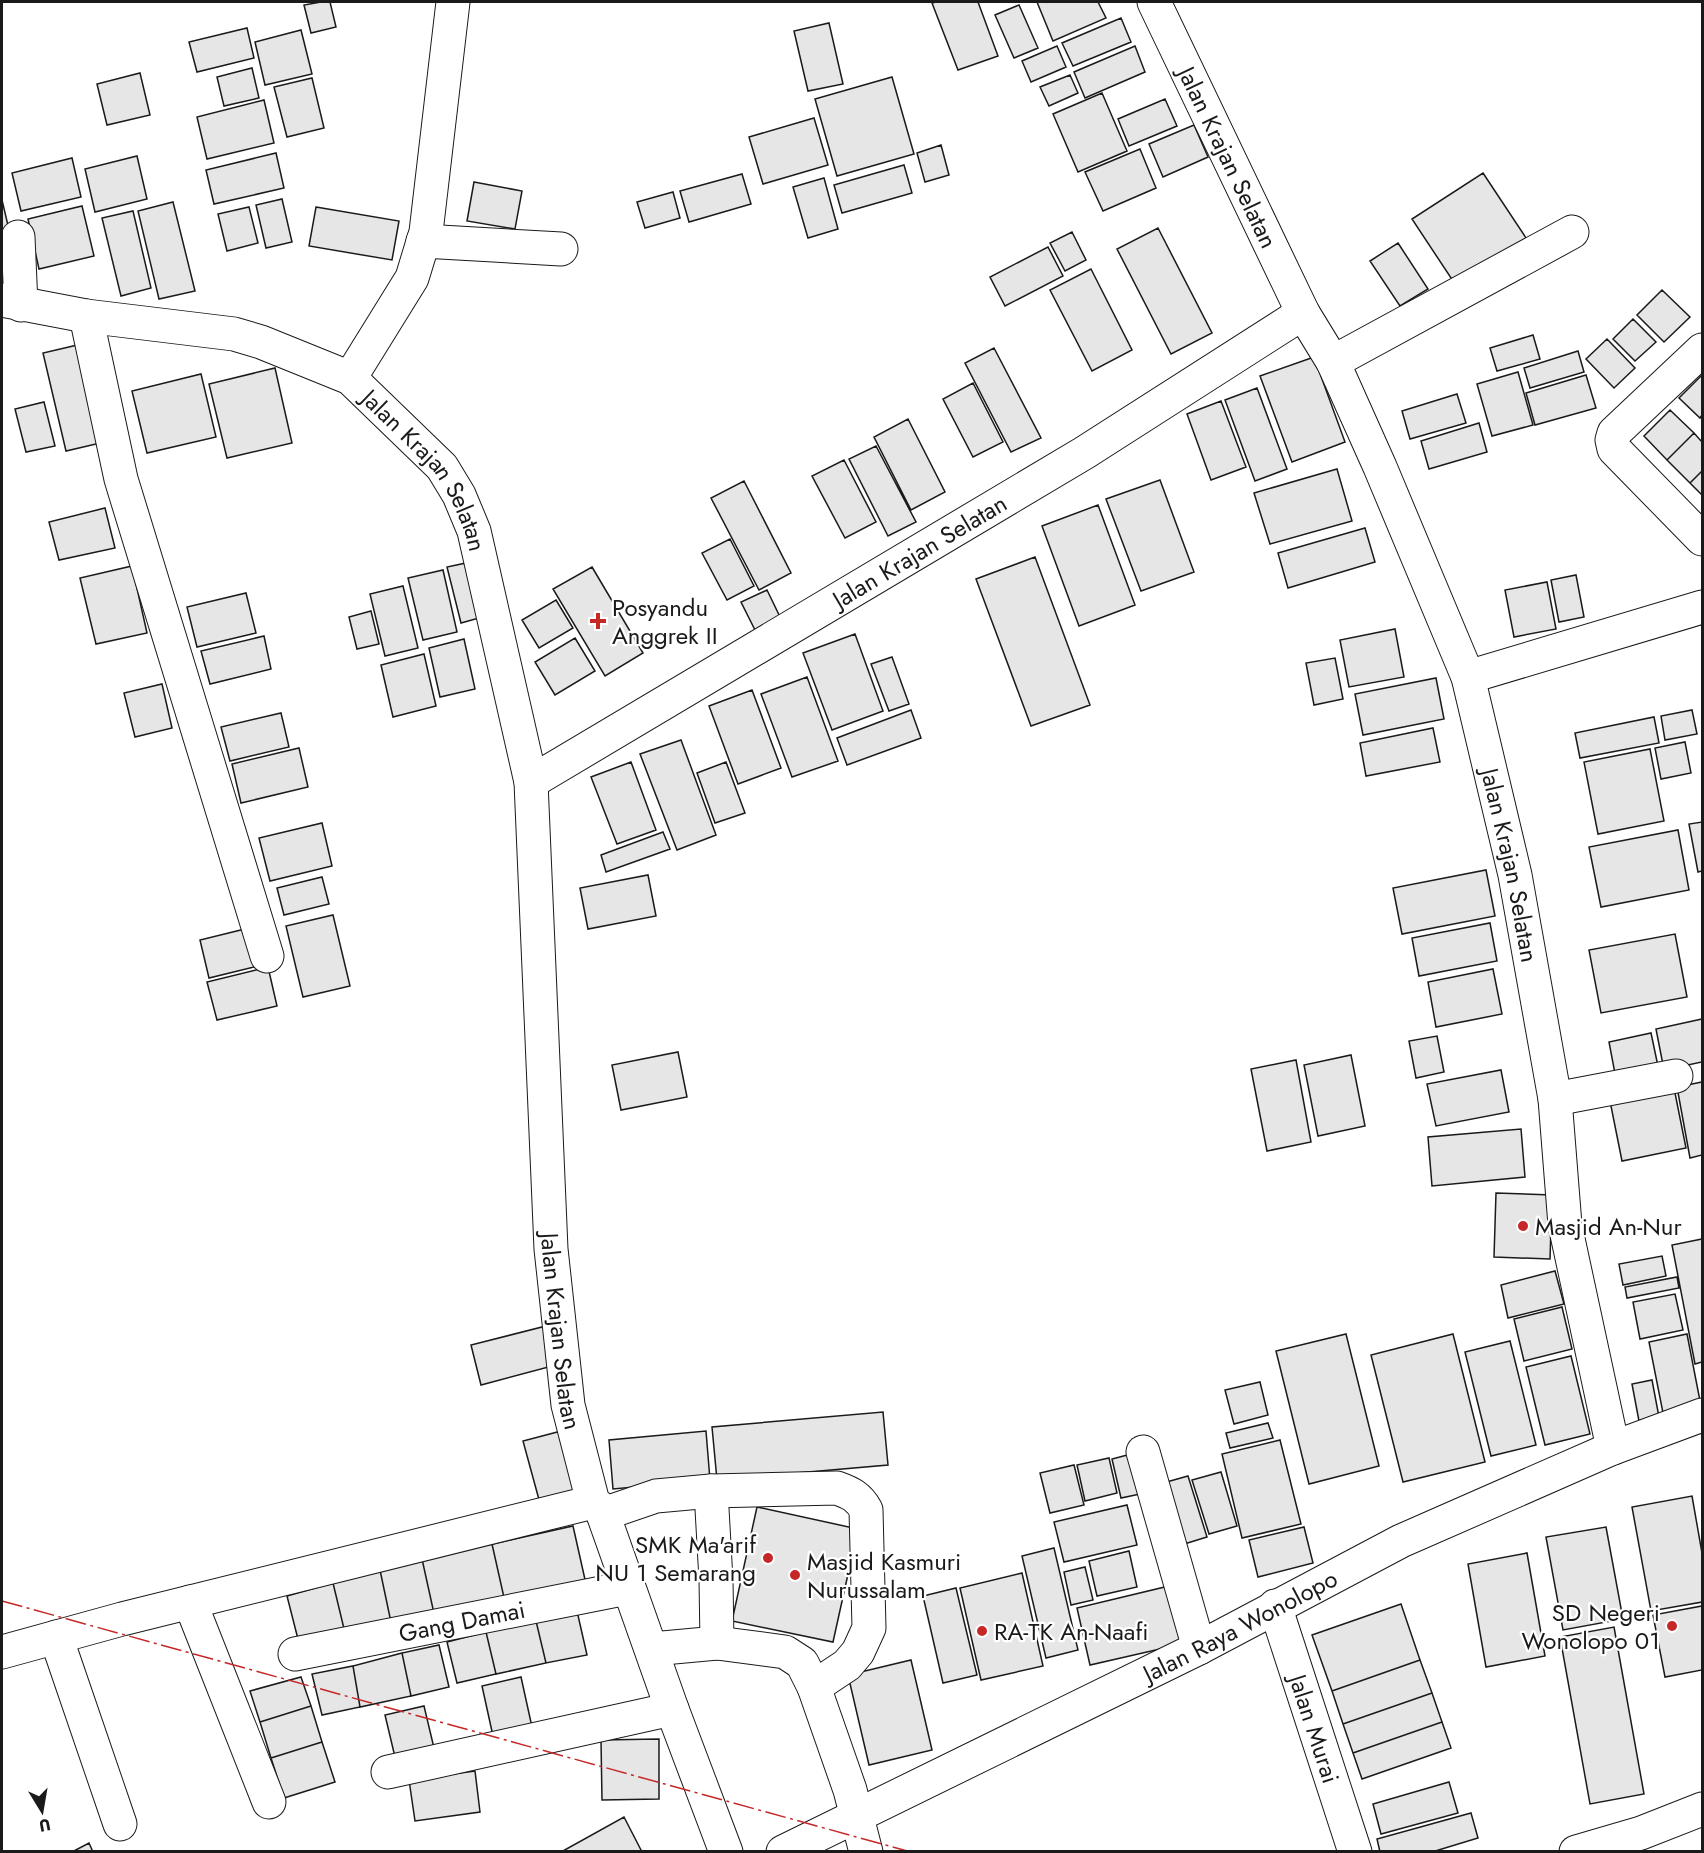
<svg xmlns="http://www.w3.org/2000/svg" width="1704" height="1853" viewBox="0 0 1704 1853" font-family="Jost,sans-serif">
	<rect width="100%" height="100%" fill="#fff"/>
	<path fill="#e6e6e6" stroke="#1a1a1a" stroke-width="1.5" d="M321,2H330L336,27L311,33L304,5Z
		M936,2H978L998,56L958,70L932,3Z
		M1037,2H1098L1106,18L1053,41Z
		M1019,5L1038,48L1014,58L995,15Z
		M1121,18L1131,42L1073,66L1062,43Z
		M829,23L843,84L808,91L794,31Z
		M247,28L254,58L197,72L189,42Z
		M301,30L312,74L265,85L255,42Z
		M1057,46L1066,67L1031,82L1022,61Z
		M1135,46L1145,72L1085,98L1074,72Z
		M252,68L259,98L224,106L217,77Z
		M140,73L150,115L107,125L97,84Z
		M1070,75L1078,93L1049,106L1040,87Z
		M892,77L914,154L837,176L815,99Z
		M312,78L324,128L287,137L274,87Z
		M1102,93L1127,151L1078,172L1053,114Z
		M1165,99L1177,126L1129,146L1118,119Z
		M264,100L274,143L207,159L197,117Z
		M814,118L828,165L763,184L749,137Z
		M1194,125L1208,157L1163,177L1149,144Z
		M941,145L949,175L925,182L917,153Z
		M1140,149L1156,188L1103,211L1085,172Z
		M276,153L284,188L214,204L206,170Z
		M137,156L147,199L95,212L85,169Z
		M72,158L81,197L21,211L12,173Z
		M904,165L912,193L842,213L834,185Z
		M1483,173L1528,241L1457,287L1412,219Z
		M742,174L751,204L689,222L680,191Z
		M824,178L838,229L808,238L793,187Z
		M474,182L522,191L515,229L467,221Z
		M673,192L680,218L645,228L637,202Z
		M282,199L292,242L266,248L256,205Z
		M2,200L18,268L2,272Z
		M173,202L195,291L159,299L138,211Z
		M82,206L94,256L39,269L28,219Z
		M249,207L258,243L227,251L218,214Z
		M316,207L399,221L392,260L309,246Z
		M133,211L151,288L121,296L102,218Z
		M1158,228L1212,333L1171,354L1117,249Z
		M1072,232L1086,260L1065,271L1050,243Z
		M1398,243L1428,289L1400,306L1370,261Z
		M1048,247L1063,276L1005,306L990,277Z
		M1091,269L1132,350L1092,371L1050,290Z
		M1662,290L1690,317L1664,342L1637,315Z
		M1633,319L1656,342L1635,361L1613,339Z
		M1533,335L1540,359L1497,371L1490,348Z
		M1607,339L1635,368L1614,388L1586,359Z
		M86,343L109,441L66,451L43,353Z
		M994,348L1041,438L1011,452L965,363Z
		M1578,351L1584,372L1530,388L1524,368Z
		M1314,357L1345,442L1292,462L1260,376Z
		M275,368L292,443L227,458L209,384Z
		M1518,372L1533,425L1492,436L1477,384Z
		M201,374L216,437L147,453L132,391Z
		M1586,375L1596,408L1535,425L1526,393Z
		M1702,375V415L1700,418L1679,398Z
		M973,383L1003,442L973,457L943,399Z
		M1257,388L1287,469L1255,481L1225,400Z
		M1457,394L1466,423L1410,439L1402,411Z
		M1221,401L1246,467L1211,480L1187,414Z
		M44,402L55,446L26,452L15,409Z
		M1670,410L1694,433L1667,460L1644,436Z
		M908,419L945,492L911,510L874,437Z
		M1479,423L1487,452L1429,469L1421,441Z
		M1694,433L1702,442V471L1690,483L1667,460Z
		M876,446L916,522L888,536L849,459Z
		M844,460L876,522L845,538L812,476Z
		M1337,469L1352,521L1270,544L1254,493Z
		M1702,471V495L1690,483Z
		M1160,480L1194,572L1141,591L1106,499Z
		M744,481L791,573L759,590L711,498Z
		M1098,505L1135,605L1079,626L1042,526Z
		M105,508L115,548L59,560L49,522Z
		M1365,528L1375,562L1288,588L1278,553Z
		M730,539L754,586L727,600L702,553Z
		M1035,557L1090,705L1031,726L976,579Z
		M466,563L479,618L461,623L447,567Z
		M132,566L147,633L96,644L80,578Z
		M592,567L643,653L605,676L553,589Z
		M443,570L457,632L423,640L408,578Z
		M1576,575L1584,617L1559,622L1551,580Z
		M1547,582L1556,629L1514,637L1505,590Z
		M403,586L418,648L385,656L370,594Z
		M767,590L781,619L756,632L741,602Z
		M246,593L256,633L197,647L187,607Z
		M556,600L573,628L539,648L522,620Z
		M371,611L379,644L357,649L349,617Z
		M1395,629L1404,677L1349,687L1340,640Z
		M855,634L883,711L832,730L803,653Z
		M264,636L271,669L210,684L201,651Z
		M575,638L595,671L555,695L535,662Z
		M464,639L475,689L440,697L429,648Z
		M424,654L436,706L393,717L381,665Z
		M892,657L909,704L889,711L871,664Z
		M1335,658L1343,699L1314,705L1306,663Z
		M807,677L838,761L792,777L761,694Z
		M1436,678L1444,719L1363,735L1355,694Z
		M162,684L172,728L135,737L124,693Z
		M752,690L781,768L738,784L709,706Z
		M911,710L921,738L847,765L837,738Z
		M1692,710L1697,734L1665,740L1661,716Z
		M281,713L289,747L230,761L221,727Z
		M1654,717L1659,743L1580,758L1575,733Z
		M1433,728L1440,762L1366,776L1360,743Z
		M681,740L716,835L677,850L640,754Z
		M1685,742L1691,773L1661,779L1655,748Z
		M299,748L308,787L241,803L232,764Z
		M1650,749L1664,821L1598,834L1584,762Z
		M631,762L656,830L617,844L591,777Z
		M726,762L745,813L715,823L697,773Z
		M1702,822V871L1698,872L1689,824Z
		M322,823L332,866L270,881L259,838Z
		M1678,830L1689,890L1601,907L1589,847Z
		M663,832L670,849L606,872L601,855Z
		M1486,870L1495,916L1402,934L1393,888Z
		M648,875L656,916L588,929L580,888Z
		M322,877L329,904L284,915L277,888Z
		M333,915L350,986L303,997L286,926Z
		M1490,923L1497,961L1419,976L1412,938Z
		M249,928L258,966L209,978L200,940Z
		M1675,934L1687,997L1601,1013L1589,950Z
		M268,967L277,1006L217,1020L207,982Z
		M1493,969L1502,1014L1436,1027L1428,982Z
		M1702,1019V1062L1664,1070L1656,1029Z
		M1651,1033L1659,1071L1616,1079L1609,1042Z
		M1437,1036L1444,1072L1416,1078L1409,1041Z
		M678,1052L687,1097L621,1110L612,1065Z
		M1351,1055L1365,1126L1318,1136L1304,1065Z
		M1296,1060L1311,1142L1267,1151L1251,1069Z
		M1501,1070L1509,1112L1436,1126L1427,1084Z
		M1702,1082V1155L1690,1158L1677,1087Z
		M1674,1088L1686,1148L1622,1161L1610,1101Z
		M1521,1129L1525,1177L1432,1186L1428,1137Z
		M1496,1193L1552,1195L1550,1259L1494,1257Z
		M1702,1239V1362L1695,1364L1672,1245Z
		M1662,1256L1666,1276L1623,1285L1619,1264Z
		M1555,1271L1564,1304L1508,1318L1501,1285Z
		M1677,1277L1679,1288L1627,1298L1625,1287Z
		M1675,1294L1683,1330L1640,1339L1633,1302Z
		M1562,1307L1572,1349L1524,1361L1514,1319Z
		M546,1326L556,1365L481,1385L471,1345Z
		M1346,1334L1379,1466L1309,1484L1276,1351Z
		M1453,1334L1485,1462L1403,1482L1371,1355Z
		M1687,1334L1701,1406L1663,1413L1649,1342Z
		M1510,1341L1536,1445L1491,1456L1465,1352Z
		M1571,1356L1590,1434L1545,1445L1526,1367Z
		M1652,1380L1659,1417L1639,1421L1632,1384Z
		M1260,1382L1268,1415L1234,1424L1225,1390Z
		M883,1412L888,1465L717,1480L712,1427Z
		M1268,1423L1273,1438L1230,1448L1226,1433Z
		M565,1430L582,1496L541,1507L523,1441Z
		M706,1431L710,1480L613,1489L609,1440Z
		M1280,1440L1301,1524L1242,1538L1222,1454Z
		M1135,1453L1145,1493L1121,1498L1112,1459Z
		M1109,1458L1117,1493L1085,1501L1077,1465Z
		M1074,1465L1084,1505L1050,1513L1040,1473Z
		M1221,1472L1237,1526L1209,1534L1192,1480Z
		M1188,1476L1207,1537L1181,1545L1163,1483Z
		M1692,1496L1702,1553V1602L1651,1611L1632,1507Z
		M1127,1505L1137,1545L1064,1562L1054,1522Z
		M757,1507L858,1529L833,1642L732,1621Z
		M573,1526L586,1584L505,1602L492,1544Z
		M1304,1527L1313,1563L1258,1577L1249,1540Z
		M1606,1527L1623,1619L1563,1630L1546,1537Z
		M492,1544L505,1602L435,1618L422,1559Z
		M1054,1548L1078,1650L1046,1658L1022,1556Z
		M1129,1551L1137,1587L1097,1596L1089,1561Z
		M1527,1553L1545,1656L1486,1667L1468,1564Z
		M422,1559L435,1618L392,1627L380,1570Z
		M1085,1567L1093,1600L1071,1605L1064,1572Z
		M380,1570L392,1627L346,1637L333,1583Z
		M1022,1573L1043,1666L981,1680L960,1588Z
		M333,1583L346,1637L300,1647L287,1596Z
		M1169,1586L1182,1644L1090,1665L1077,1608Z
		M956,1588L977,1675L943,1683L923,1596Z
		M1401,1604L1420,1660L1332,1691L1312,1635Z
		M1702,1606V1670L1665,1677L1653,1615Z
		M577,1611L587,1655L546,1663L536,1621Z
		M536,1621L546,1663L496,1674L486,1632Z
		M1614,1627L1644,1794L1590,1804L1560,1637Z
		M486,1632L496,1674L457,1683L447,1642Z
		M439,1645L449,1687L411,1696L402,1653Z
		M402,1653L411,1696L360,1707L353,1666Z
		M911,1660L932,1750L869,1765L848,1675Z
		M1420,1660L1432,1693L1343,1724L1332,1691Z
		M353,1666L360,1707L322,1715L312,1674Z
		M301,1677L311,1706L260,1722L250,1691Z
		M521,1677L532,1727L493,1736L482,1686Z
		M1432,1693L1442,1722L1353,1753L1343,1724Z
		M311,1706L322,1742L271,1758L260,1722Z
		M424,1706L434,1748L395,1757L385,1715Z
		M1442,1722L1451,1748L1362,1779L1353,1753Z
		M659,1739V1799L602,1800L601,1740Z
		M322,1742L335,1782L284,1798L271,1758Z
		M475,1771L480,1812L415,1821L409,1780Z
		M1449,1782L1458,1813L1381,1834L1373,1804Z
		M1471,1813L1478,1838L1432,1852H1380L1377,1839Z
		M624,1817L642,1852H561Z
		M89,1843L93,1852H72Z"/>
	<g fill="none" stroke-linecap="round" stroke-linejoin="round">
		<g stroke="#1a1a1a" stroke-width="35">
			<g id="minor">
				<path id="s1" d="M1154,2L1303,313L1333,362L1380,467L1468,677L1515,875L1555,1099L1565,1225L1613,1448"/>
				<path d="M18,237L21,305"/>
				<path d="M423,241L561,249"/>
				<path id="s2" d="M2,300L86,316L234,334L261,342L350,378L442,467L459,495L474,531L531,782L551,1249L568,1405L593,1502L599,1507L603,1514L672,1709L726,1852"/>
				<path d="M86,316L121,479L267,956"/>
				<path d="M1702,350L1614,433L1612,440L1614,449L1702,539"/>
				<path d="M1333,362L1572,232"/>
				<path d="M350,378L412,278L426,232L453,2"/>
				<path d="M1468,677L1702,607"/>
				<path id="s3" d="M531,782L1084,453L1303,313"/>
				<path d="M1555,1099L1676,1076"/>
				<path d="M1143,1452L1199,1648"/>
				<path d="M711,1491L716,1580L717,1643"/>
				<path d="M603,1514L656,1496L711,1491L837,1488C851,1493 859,1497 866,1510L869,1628L858,1652L847,1665L814,1687L850,1790L866,1852"/>
				<path d="M190,1602L269,1802"/>
				<path id="s4" d="M1275,1606L1355,1852"/>
				<path d="M56,1637L120,1824"/>
				<path d="M652,1649L717,1643L785,1652L802,1663L814,1687"/>
				<path d="M2,1652L122,1619L593,1502"/>
				<path id="s5" d="M295,1654L627,1588"/>
				<path d="M388,1772L672,1709"/>
				<path id="s6" d="M783,1852L1199,1648L1401,1541L1613,1448L1702,1415"/>
				<path d="M1576,1852L1641,1833L1702,1809"/>
			</g>
		</g>
		<use href="#minor" stroke="#fff" stroke-width="33"/>
		<path stroke="#c62828" stroke-width="1.5" stroke-dasharray="21 4.5 3 4.5" stroke-linecap="butt" d="M2,1601L911,1852"/>
	</g>
	<g fill="#c62828" stroke="#fff" stroke-width="2">
		<path d="M595 612h6v6h6v6h-6v6h-6v-6h-6v-6h6z"/>
		<circle cx="1523" cy="1226" r="6"/>
		<circle cx="768" cy="1558" r="6"/>
		<circle cx="795" cy="1575" r="6"/>
		<circle cx="1672" cy="1626" r="6"/>
		<circle cx="982" cy="1631" r="6"/>
	</g>
	<g text-anchor="middle" dominant-baseline="central" stroke-width="4.5" stroke-linejoin="round" paint-order="stroke">
		<g font-size="24" fill="#1a1a1a" stroke="#fff">
			<text stroke="none"><textPath href="#s1" startOffset="172">Jalan Krajan Selatan</textPath></text>
			<text stroke="none"><textPath href="#s2" startOffset="480">Jalan Krajan Selatan</textPath></text>
			<text stroke="none"><textPath href="#s3" startOffset="452">Jalan Krajan Selatan</textPath></text>
			<text stroke="none"><textPath href="#s1" startOffset="938">Jalan Krajan Selatan</textPath></text>
			<text stroke="none"><textPath href="#s2" startOffset="1366">Jalan Krajan Selatan</textPath></text>
			<text stroke="none"><textPath href="#s5" startOffset="170">Gang Damai</textPath></text>
			<text stroke="none"><textPath href="#s6" startOffset="510">Jalan Raya Wonolopo</textPath></text>
			<text stroke="none"><textPath href="#s4" startOffset="129">Jalan Murai</textPath></text>
		</g>
		<g font-size="24" fill="#1a1a1a" stroke="#fff" text-anchor="start">
			<text x="612" y="607">Posyandu<tspan x="612" dy="28">Anggrek II</tspan></text>
			<text x="1535" y="1226">Masjid An-Nur</text>
			<text x="756" y="1544" text-anchor="end">SMK Ma'arif<tspan x="756" dy="28">NU 1 Semarang</tspan></text>
			<text x="807" y="1561">Masjid Kasmuri<tspan x="807" dy="28">Nurussalam</tspan></text>
			<text x="1660" y="1612" text-anchor="end">SD Negeri<tspan x="1660" dy="28">Wonolopo 01</tspan></text>
			<text x="994" y="1631">RA-TK An-Naafi</text>
		</g>
	</g>
	<rect width="1704" height="1853" fill="none" stroke="#1a1a1a" stroke-width="6"/>
	<g transform="translate(42 1811) rotate(169)" stroke="#ffffff" stroke-width="4.5" paint-order="stroke">
	<path d="M0-4.5L10 22L0 15L-10 22Z" fill="#1a1a1a"/>
	<text y="-9" font-size="16" font-weight="bold" text-anchor="middle" fill="#1a1a1a">U</text>
	</g>
</svg>
